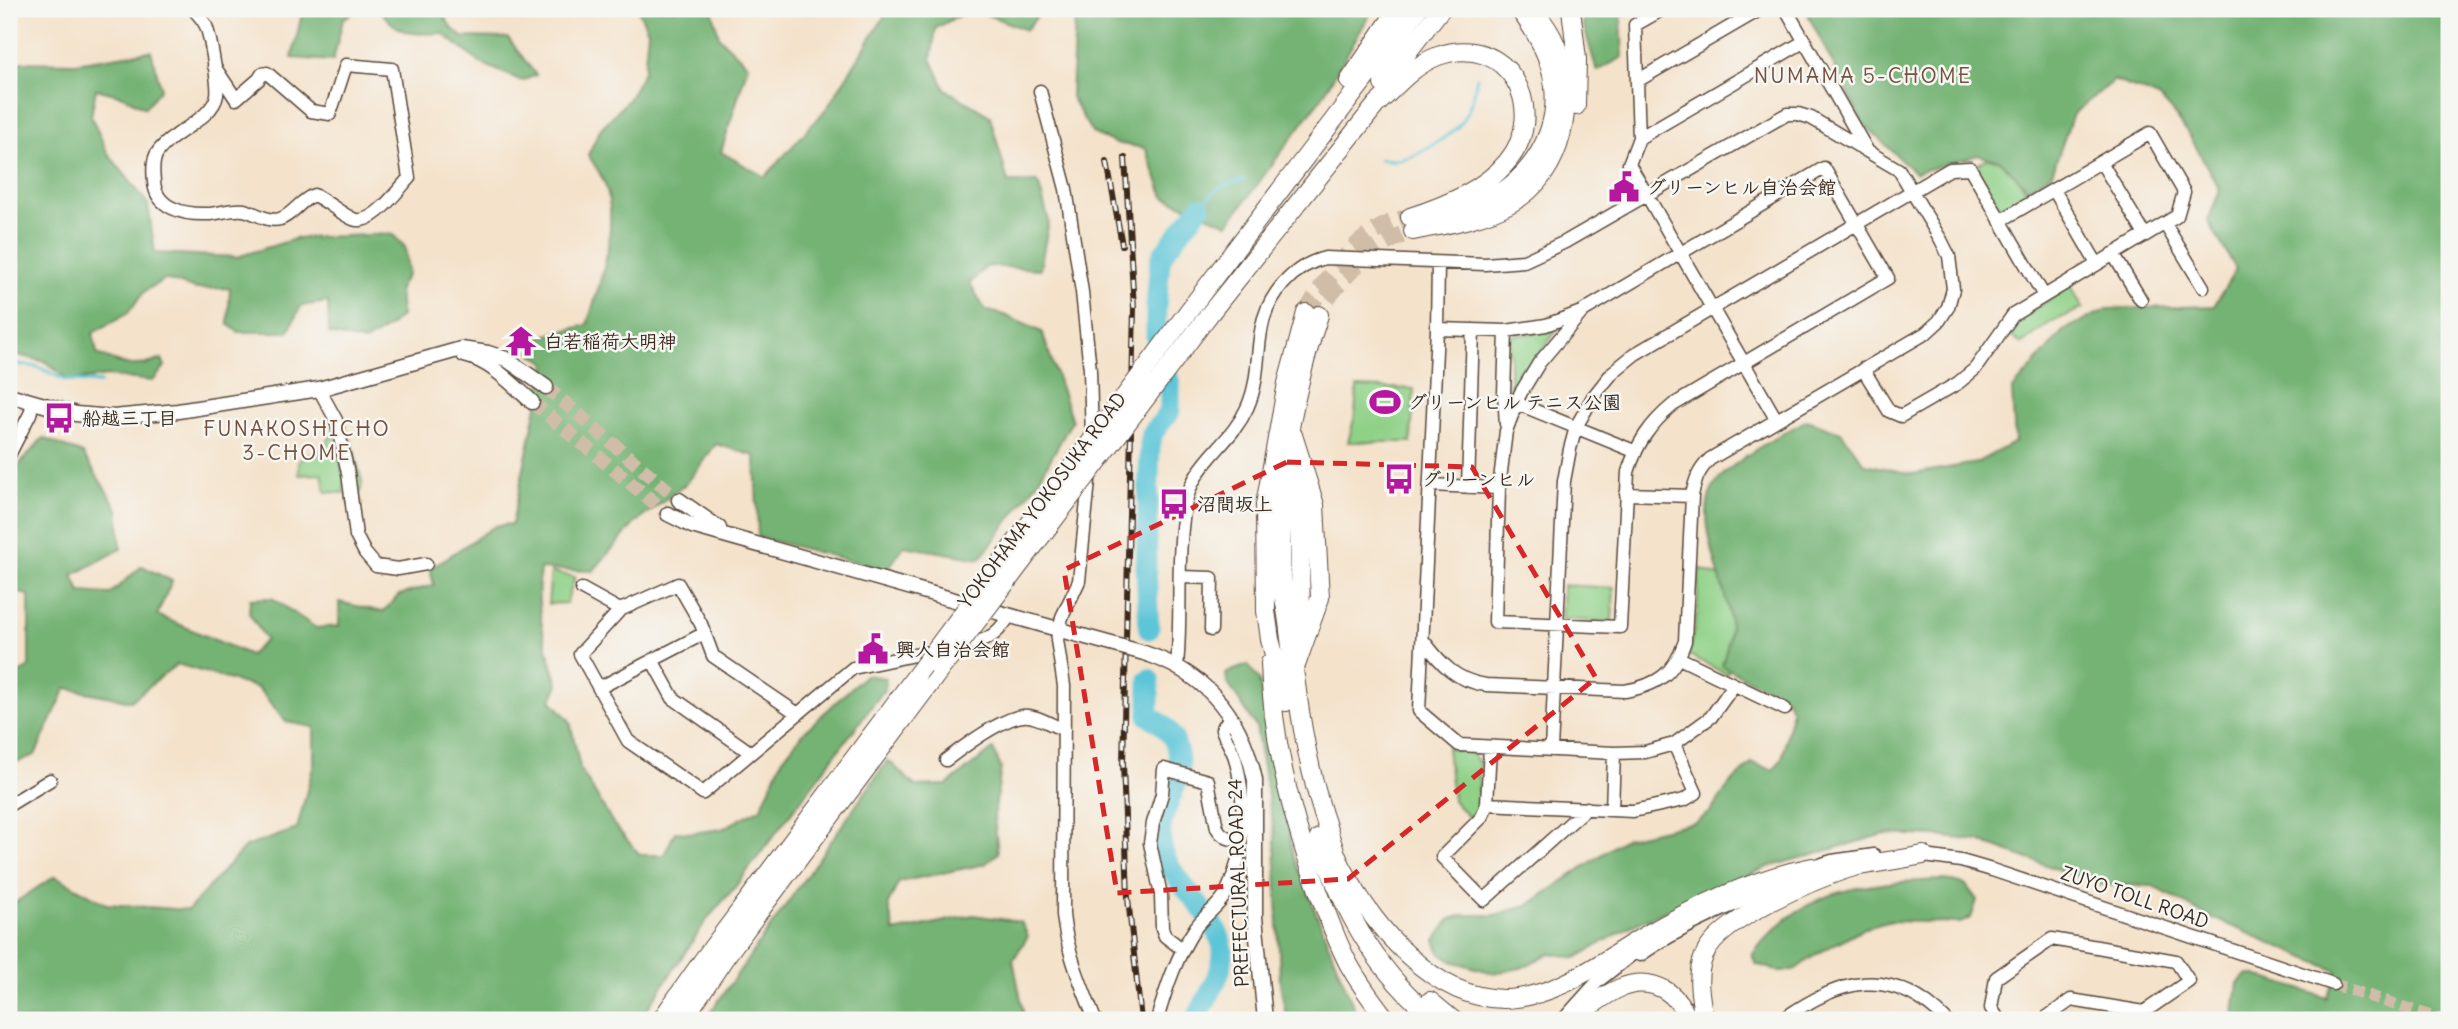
<svg xmlns="http://www.w3.org/2000/svg" width="2458" height="1029" viewBox="0 0 2458 1029" font-family="Delius,'Klee One',sans-serif">
	<rect width="100%" height="100%" fill="#f6f6f2"/>
	<filter id="ink" filterUnits="userSpaceOnUse"><feTurbulence type="fractalNoise" baseFrequency=".0143" numOctaves="2"/><feDisplacementMap in="SourceGraphic" scale="14" xChannelSelector="R" yChannelSelector="G"/><feConvolveMatrix kernelMatrix="1 2 1 2 8 2 1 2 1" color-interpolation-filters="sRGB"/></filter>
	<filter id="wash" filterUnits="userSpaceOnUse"><feTurbulence type="fractalNoise" baseFrequency=".00686" numOctaves="4" result="noise"/><feDisplacementMap in="SourceGraphic" scale="28" xChannelSelector="R" yChannelSelector="G"/><feGaussianBlur stdDeviation="1.57" result="paint"/><feColorMatrix in="noise" values="0 0 0 0 0 0 0 0 0 0 0 0 0 0 0 0 0 1.4 0 .05"/><feComposite in="paint" operator="in"/></filter>
	<g filter="url(#wash)">
		<rect width="100%" height="100%" fill="#f4e2ca"/>
		<path fill="#90d188" stroke="#667e53" stroke-width="2" d="M2001,150L2030,197L2004,213L1975,166Z
			M2070,286L2083,308L2049,323L2022,344L2007,334L2016,322Z
			M1551,328L1555,333L1533,362L1515,392L1510,391V336L1534,333Z
			M1357,387L1414,389L1411,442H1348L1355,415Z
			M341,419L351,440L362,482L359,499L363,504L355,500L348,447Z
			M333,431L344,476V493L326,492L322,474L299,475V460L324,448Z
			M1699,568L1732,581L1742,651L1726,674L1689,655L1697,614Z
			M551,572L575,577L566,603L548,604Z
			M1563,585L1614,588L1612,622L1561,619Z
			M1447,748L1472,753L1480,764L1477,809L1469,818L1453,800Z"/>
		<path fill="#74b374" stroke="#586e49" stroke-width="2" d="M303,9H360L343,19L333,61L292,58Z
			M379,9H439L452,28L462,37L508,38L536,75L522,81L480,63L442,33C410,34 399,36 379,9Z
			M638,9H712L719,37L748,65L721,152L765,177L827,108L889,9H971L936,28L931,59L945,89L990,116L1008,182H1038L1049,221L1040,269L987,266L970,283L985,310L1004,315L1042,332L1072,421L1037,483L980,559L904,546L887,570L758,537L755,456L716,444L687,483L635,523L593,571L540,569C534,607 546,648 558,684L551,700L570,721L580,768L614,825L640,855H664L675,832L692,833L722,829L761,808L782,760L804,732L865,675L886,678L884,690L735,887L708,918L640,1020H9V910L13,904L55,876L106,904L188,910L245,847L297,829L314,763V727L286,722L258,688L177,664L131,701L66,688L35,755L9,765V679L29,667V595L9,591V476L43,438L83,454L118,509L121,549L73,575L80,592L110,594L142,566L172,581L157,615L250,655L266,640L249,613L250,599L272,598L316,628L339,626V602L383,612L399,595L434,585L430,569L495,526L512,524L546,363L530,352L539,337L587,325C600,285 620,226 605,184C601,174 594,164 588,155L601,128L628,100L644,71L648,31Z
			M973,9H1043L1026,30Z
			M1071,9H1373L1322,97L1228,224L1164,197L1145,148L1115,143L1092,133L1071,97L1075,18Z
			M1585,9H1634L1621,16L1623,57L1597,71L1583,24Z
			M1805,9H2449V1020H2233L2238,983L2247,975H2256L2327,998L2337,971L2203,914L2153,886L2101,885L1979,841L1936,836L1885,834L1768,867L1633,925L1576,958L1550,953L1521,968L1493,973L1452,961L1440,953L1435,940L1450,919L1464,915H1494L1527,906L1626,838L1695,822L1710,812L1730,784L1752,763L1773,770L1782,759L1792,710L1786,698L1722,666C1725,653 1731,636 1730,623C1728,582 1686,511 1721,477C1745,453 1777,437 1807,420L1841,432L1865,464L1912,474L1976,463L2015,442L2012,390L2064,330L2107,309L2214,306L2236,269L2208,221L2220,190C2203,161 2185,121 2159,98C2152,92 2125,86 2114,80L2073,114L2052,173L2028,188L2000,161L1978,155L1915,173L1863,123Z
			M151,51L161,88L145,108L123,96L96,89L91,116L107,152L148,204L155,253L237,257L298,238L392,234L405,247L408,273L399,289L401,316L390,326L365,342L329,334L328,302L301,306L288,332H238L228,324L230,288L196,289L165,279L145,291L128,313L93,333L97,354C122,365 136,370 162,359L165,366L153,381L107,376L69,381L46,362L9,353V62L76,63Z
			M1248,665L1259,680L1293,855L1356,1013L1363,1020H1287L1280,983L1275,837L1256,727L1227,682L1226,673Z
			M993,749L1001,768L994,816L998,853L985,864L899,882L888,904L894,932L973,915L1021,922L1028,936L1013,960L1025,1020H705L888,760L915,786L947,785Z
			M1946,880L1965,884L1977,900L1971,918L1960,923L1891,921L1862,929L1815,955L1793,971H1777L1756,964L1752,955C1801,887 1868,882 1946,880Z"/>
		<g fill="none" stroke-linecap="round" stroke-linejoin="round">
			<path stroke="#5bc5d7" stroke-width="3.5" d="M1380,159C1385,159 1391,161 1397,160C1413,159 1455,134 1463,120C1471,107 1475,92 1477,77
				M1200,207C1213,190 1223,184 1244,180
				M9,363L38,367L65,380L100,383"/>
			<path stroke="#5bc5d7" stroke-width="21" d="M1149,629L1146,568L1150,445L1152,434L1170,411V384L1156,337V307L1160,262L1164,252L1200,207
				M1149,679V716C1161,722 1170,731 1175,743C1191,784 1157,804 1161,840C1164,881 1220,912 1223,951C1224,974 1205,1000 1196,1020"/>
		</g>
	</g>
	<g filter="url(#ink)">
		<g fill="none" stroke-linecap="round" stroke-linejoin="round">
			<path stroke="#cfbda8" stroke-width="12" stroke-dasharray="12 6" stroke-linecap="butt" d="M2333,984L2442,1020"/>
			<path stroke="#cfbda8" stroke-width="14" stroke-dasharray="14 7" stroke-linecap="butt" d="M546,387L679,500
				M532,402L668,514"/>
			<path stroke="#cfbda8" stroke-width="18" stroke-dasharray="18 9" stroke-linecap="butt" d="M1327,298C1352,267 1374,243 1413,231
				M1306,313C1332,270 1359,229 1410,217"/>
			<g stroke="#574638" stroke-width="15">
				<path id="minor" d="M193,9C198,14 203,20 206,26C210,36 219,85 217,95C213,120 168,133 156,155C153,162 153,173 154,181C155,208 184,215 207,214C219,214 232,208 244,210C255,212 268,223 280,219C293,215 299,201 314,195C328,202 340,213 353,219C372,227 397,191 409,178L392,69L346,65L330,114L311,111L267,73L262,74L259,79L236,99L214,66
					M1663,9L1635,25L1639,138L1629,164L1776,419
					M1786,9L1868,152
					M1637,81L1761,9
					M1040,91L1066,189L1082,292L1090,370L1092,439
					M1639,138L1805,41
					M2101,162L2145,235
					M1824,168L1888,278L1673,405C1650,424 1637,443 1628,472L1620,627L1495,622L1499,488L1506,431L1520,394L1539,363L1583,311Z
					M2054,190L2097,264
					M2165,224L2203,287
					M2113,254L2141,300
					M1438,263L1437,329L1419,711L1459,745L1614,753L1645,752L1674,744L1711,717L1734,685
					M1437,329L1506,331L1546,325L1581,312
					M1863,369L1889,411L1901,416L1958,383L1975,369L2013,315L2177,216L2184,192L2150,133L2000,221
					M319,389L336,420L348,473L356,536L365,553L376,566L398,569L426,564
					M1516,403L1634,451
					M1506,424L1504,394L1506,331
					M9,455L30,414L33,402
					M1090,471L1079,581L1062,617L1057,640L1064,686L1063,915C1067,953 1082,986 1095,1020
					M1430,485L1499,488
					M1468,487L1473,330
					M1626,494L1692,496
					M1181,577L1212,578L1211,630
					M582,589L620,610
					M956,646C985,641 994,640 1010,615
					M1679,658L1785,709
					M652,660L673,698L751,753
					M1177,666C1182,614 1176,557 1185,506C1193,461 1230,446 1247,408C1267,364 1247,324 1284,283C1296,270 1308,262 1325,258L1485,264L1524,261L1565,242L1787,114H1798L1811,118L1899,170L1941,240L1949,256L1953,289L1948,307L1939,321L1926,333L1710,459C1698,471 1695,480 1692,496L1685,641C1674,674 1658,685 1625,691L1486,685C1456,681 1441,664 1423,640
					M599,688L703,634
					M798,714L713,656L701,624L678,584L620,610L580,654L628,741L703,793L853,668L938,650
					M1490,747L1487,804L1482,817L1442,857L1484,900L1587,808
					M1551,750L1564,481L1570,449L1576,427L1593,397L1613,372L1635,354L1950,169L1970,168L2044,296
					M946,760C963,747 1002,718 1023,716C1035,714 1053,726 1064,730
					M1487,804L1633,811L1684,800L1696,793L1674,744
					M9,805L50,780
					M1612,810L1614,753
					M1917,855L1961,861L1992,870L2333,984
					M1807,869L1832,861L1874,855
					M1182,949L1165,936L1162,928L1161,895L1150,843L1153,823L1162,794L1164,769L1208,781L1217,828C1223,838 1230,839 1241,841
					M1640,955C1689,921 1747,899 1803,877
					M1157,1020C1166,988 1177,955 1196,927C1205,915 1218,907 1225,895C1246,855 1247,801 1235,758C1232,748 1225,739 1222,729L1230,717
					M1563,1020L1598,981L1644,945
					M1782,1020C1839,979 1891,964 1946,1020
					M1999,1020L1991,1008L1996,978L2052,939L2176,961L2189,981L2144,1012L2071,1000L2043,1020"/>
			</g>
			<g stroke="#574638" stroke-width="17">
				<path id="major" d="M464,355C491,361 512,384 532,402
					M9,395L76,414L88,415L113,417L178,411L319,389L461,349L488,353L506,359L546,387
					M679,500L719,528
					M668,514L692,526L1068,632
					M1144,653C1206,673 1242,717 1255,780V917L1265,1020"/>
			</g>
			<g stroke="#574638" stroke-width="20">
				<path id="highway" d="M1571,9L1577,59L1576,106
					M1349,81L1398,9
					M1383,84L1441,9
					M1444,210C1507,210 1561,149 1554,87C1551,57 1536,32 1519,9
					M1413,231C1447,224 1481,219 1511,203C1566,173 1576,99 1556,45C1551,32 1542,20 1533,9
					M1193,305L1418,9
					M1319,315C1301,369 1284,440 1282,497C1281,528 1280,561 1283,592C1285,605 1288,618 1289,631C1297,693 1304,754 1323,814C1329,831 1333,851 1342,867C1359,899 1382,932 1409,956C1436,981 1467,999 1504,999C1560,998 1605,958 1651,932C1701,904 1756,878 1812,867
					M1208,316L1376,105C1396,87 1412,66 1438,56C1507,31 1551,110 1507,162C1484,190 1444,206 1410,217
					M1293,435L1315,505L1320,598L1295,668
					M1295,643L1301,614L1298,468
					M1270,663C1272,742 1292,819 1319,893C1328,917 1336,940 1348,963C1359,983 1373,1002 1387,1020
					M1286,702L1270,639L1266,611L1265,505L1287,383L1306,313
					M1319,838C1341,908 1378,974 1436,1020
					M1430,1001L1453,1020
					M1577,1017C1602,997 1632,971 1665,990C1676,997 1684,1009 1688,1020
					M661,1020L703,960L918,673
					M683,1020L726,956L940,670
					M1704,1020C1701,999 1695,977 1704,956C1719,919 1816,878 1854,867C1877,862 1900,860 1923,855"/>
			</g>
			<use href="#minor" stroke="#fff" stroke-width="12"/>
			<use href="#major" stroke="#fff" stroke-width="14"/>
			<use href="#highway" stroke="#fff" stroke-width="18"/>
			<g stroke="#3b2a1e" stroke-width="6">
				<path id="rail" d="M1125,158L1134,308L1123,763L1128,898L1141,1020
					M1107,162L1122,245"/>
			</g>
			<use href="#rail" stroke="#f6f6f2" stroke-width="3.5" stroke-dasharray="10" stroke-linecap="butt"/>
			<g stroke="#574638" stroke-width="17" stroke-linecap="butt">
				<path id="major-bridge" d="M1068,632L1144,653"/>
			</g>
			<g stroke="#574638" stroke-width="20" stroke-linecap="butt">
				<path id="highway-bridge" d="M940,670L1208,316
					M918,673L1193,305"/>
			</g>
			<use href="#major-bridge" stroke="#fff" stroke-width="14"/>
			<use href="#highway-bridge" stroke="#fff" stroke-width="18"/>
		</g>
	</g>
	<path fill="none" stroke="#d62828" stroke-width="5" stroke-dasharray="14 9" stroke-linejoin="round" d="M1287,462L1472,467L1596,678L1348,879L1117,893L1064,570Z"/>
	<defs>
		<g id="civic-bare" transform="scale(2.415)"><path d="M-.6-6.5H3V-4.5H.6V-3L4-1V1h2V6H-6V1h2V-1L-.6-3ZM-1.2 2.5V6h2.4V2.5Z" fill="#b5179e" stroke="#f6f6f2" stroke-width="2.5" paint-order="stroke"/></g>
		<g id="temple-bare" transform="scale(2.415)"><path d="M0-6L5-2H3V0L6.5 2.5H4V6H1.5V3h-3V6H-4V2.5H-6.5L-3 0V-2H-5Z" fill="#b5179e" stroke="#f6f6f2" stroke-width="2.5" paint-order="stroke"/></g>
		<g id="stadium-bare" transform="scale(2.415)"><path d="M0-5a6.5 5 0 1 0 0 10a6.5 5 0 1 0 0-10ZM-3.5-1.8h7v3.6h-7Z" fill="#b5179e" stroke="#f6f6f2" stroke-width="2.5" paint-order="stroke"/></g>
		<g id="bus-bare" transform="scale(2.415)"><path d="M-5-6H5V4H4V6H2V4H-2V6H-4V4H-5ZM-3.5-4V0h7V-4ZM-3.5 1.2v1.5H-2V1.2ZM2 1.2v1.5H3.5V1.2Z" fill="#b5179e" stroke="#f6f6f2" stroke-width="2.5" paint-order="stroke"/></g>
	</defs>
	<g fill-rule="evenodd">
		<use href="#civic-bare" x="1624" y="187"/>
		<use href="#temple-bare" x="521" y="341"/>
		<use href="#stadium-bare" x="1385" y="402"/>
		<use href="#bus-bare" x="59" y="418"/>
		<use href="#bus-bare" x="1399" y="479"/>
		<use href="#bus-bare" x="1174" y="504"/>
		<use href="#civic-bare" x="873" y="649"/>
	</g>
	<g text-anchor="middle" dominant-baseline="central" stroke-width="5" stroke-linejoin="round" paint-order="stroke">
		<g font-size="19" font-weight="bold" fill="#3b2a1e" stroke="#f6f6f2" text-anchor="start">
			<text x="1647" y="187">グリーンヒル自治会館</text>
			<text x="544" y="341">白若稲荷大明神</text>
			<text x="1408" y="402">グリーンヒル テニス公園</text>
			<text x="82" y="418">船越三丁目</text>
			<text x="1422" y="479">グリーンヒル</text>
			<text x="1197" y="504">沼間坂上</text>
			<text x="896" y="649">興人自治会館</text>
		</g>
		<g font-size="19" fill="#3b2a1e" stroke="#f6f6f2">
			<text transform="translate(1042 500) rotate(-53)">YOKOHAMA YOKOSUKA ROAD</text>
			<text transform="translate(1238 883) rotate(-92)">PREFECTURAL ROAD 24</text>
			<text transform="translate(2135 897) rotate(19)">ZUYO TOLL ROAD</text>
		</g>
		<g font-size="21" letter-spacing="2" fill="#75523f" stroke="#f6f6f2">
			<text x="1863" y="75">NUMAMA 5-CHOME</text>
			<text x="297" y="428">FUNAKOSHICHO<tspan x="297" dy="24">3-CHOME</tspan></text>
		</g>
	</g>
	<rect width="2458" height="1029" fill="none" stroke="#f6f6f2" stroke-width="35"/>
</svg>
